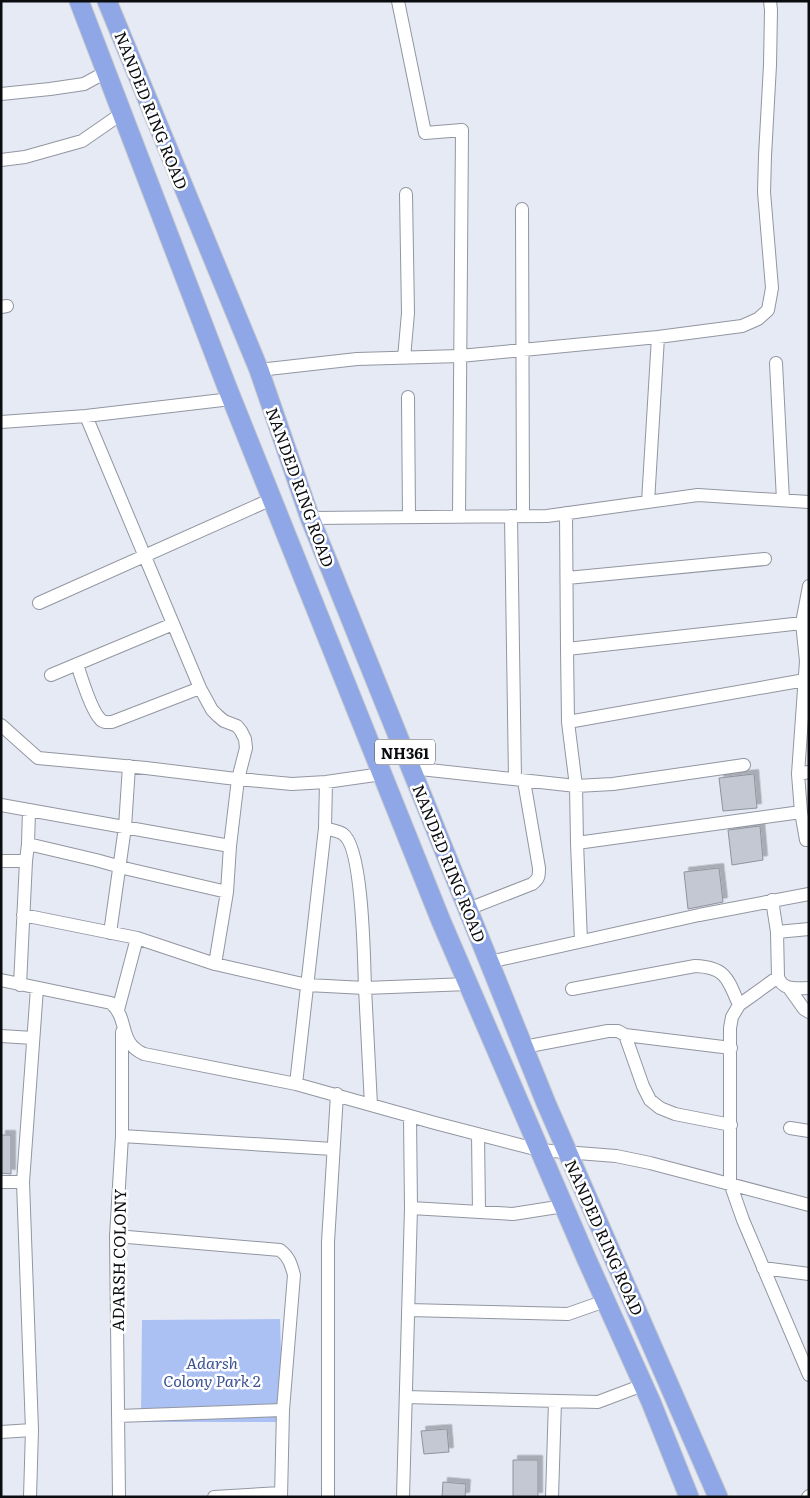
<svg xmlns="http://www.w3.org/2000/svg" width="810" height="1498" viewBox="0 0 810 1498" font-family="Literata,serif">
	<defs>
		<filter id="shadow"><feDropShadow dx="4.5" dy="-4.5" stdDeviation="0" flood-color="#0004"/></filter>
	</defs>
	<rect width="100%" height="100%" fill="#e5eaf5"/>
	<path fill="#abc0f3" d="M280,1319L283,1422H141L142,1320Z"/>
	<path fill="#c3c8d3" stroke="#8e939d" filter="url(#shadow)" d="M754,774L757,808L723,811L719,778Z
		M760,826L763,860L732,865L728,830Z
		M719,868L723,902L688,909L684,872Z
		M1,1135H11V1174L1,1173Z
		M447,1429L449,1452L424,1454L421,1431Z
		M513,1460H538V1497H513Z
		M443,1482L466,1484L465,1497H442Z"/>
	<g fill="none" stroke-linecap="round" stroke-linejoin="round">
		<g stroke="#9296a1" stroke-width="14">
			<path id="minor" d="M398,1L425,133L462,130L459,517
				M1,94L50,89L84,84L106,72
				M1,160L25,157L82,141L121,114
				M522,209L523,516
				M1,307L7,306
				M404,358L408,313L406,194
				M776,363L783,500
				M259,370L357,359L460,356L658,337L742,326L758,319L768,310L772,288L764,192L765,156L770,65L771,10L770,1
				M408,397L409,517
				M86,416L200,688L212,710L218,716L224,721L237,726L241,731L245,739L246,748L238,779L230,846L227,892L215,964
				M1,422L86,416L231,399
				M648,502L658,337
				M566,513L567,649
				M511,516L515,779
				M310,518L547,516L698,495L809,502
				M567,578L765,559
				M39,603L272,499
				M77,664C81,677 92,712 101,720C104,723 108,722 112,722L200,688
				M51,675L173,624
				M568,722L805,680
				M1,725L38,758L146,768L228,778L292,784L326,782L382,774
				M744,765L613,784L576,786L568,722L567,649L802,623
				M411,768L576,786L577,843L801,812
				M798,774L806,661L802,623L809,586
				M1,805L230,846
				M325,828C330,830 339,831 343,834C363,847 364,961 365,988L468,984
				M806,840L801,812L798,774L809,772
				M577,843L581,941
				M28,844L29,810
				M1,861H26L28,844L96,860L128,869L227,892
				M772,900L777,932L778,977C783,991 796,988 809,988
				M468,909L532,884C539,879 539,876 539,868L524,781
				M23,915L137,938
				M777,932L809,929
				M110,933L125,827L129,766
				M489,962L699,915L809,894
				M778,977L739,1005L732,1017L730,1028V1183L743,1220L809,1375
				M1,980L111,1003C130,1020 117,1042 144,1054L296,1084L435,1123L539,1150L616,1156L650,1163L809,1205
				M20,985L26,861
				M789,988L804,1009L809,1012
				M572,989L695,966C726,967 728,979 739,1005
				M118,1010L137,938L215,964L307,985L365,988L371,1105
				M625,1035L731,1048
				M1,1036L33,1038
				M524,1047L608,1031H618L625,1035L643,1086L650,1100L660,1108L675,1114L731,1125
				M296,1084L325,828L326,782
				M790,1128L809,1131
				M478,1134L479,1212
				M122,1136L333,1149
				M1,1182H23L32,1430L30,1497
				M23,1182L37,988
				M411,1208L513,1214L564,1206
				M116,1236L280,1250C289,1257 291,1264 294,1275L283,1410L281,1497
				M763,1268L809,1274
				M408,1310L568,1314L605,1301
				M406,1397L598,1402L643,1385
				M118,1416L283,1410
				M1,1432L32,1430
				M119,1497L116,1236L122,1136V1032
				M214,1497L281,1493
				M328,1497V1242L337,1094
				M403,1497L411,1208L410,1116
				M552,1497L555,1401
				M808,1497L809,1496"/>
		</g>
		<g stroke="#c9caca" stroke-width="21">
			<path id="highway" d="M79,1L227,387L441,921L587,1260L651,1402L689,1497
				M107,1L259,370L310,518L546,1103L718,1497"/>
		</g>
		<use href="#minor" stroke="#fff" stroke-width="12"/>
		<use href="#highway" stroke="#8fa7e6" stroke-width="19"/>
	</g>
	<g text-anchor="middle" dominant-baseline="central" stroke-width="5" stroke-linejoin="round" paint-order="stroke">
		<rect fill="#fff" stroke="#545558" stroke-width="1" x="375" y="739.5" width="60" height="25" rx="4"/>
		<g font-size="15" font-weight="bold" fill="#0a0c10">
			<text x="405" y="752">NH361</text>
		</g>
		<g font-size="16" fill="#0a0c10" stroke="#fff">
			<text transform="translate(152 110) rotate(68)">NANDED RING ROAD</text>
			<text transform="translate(301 487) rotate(70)">NANDED RING ROAD</text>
			<text transform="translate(450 863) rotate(68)">NANDED RING ROAD</text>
			<text transform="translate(605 1237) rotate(66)">NANDED RING ROAD</text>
			<text transform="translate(118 1260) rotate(-89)">ADARSH COLONY</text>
		</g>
		<g font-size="16" font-style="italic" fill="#3d5393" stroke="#fff">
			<text x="212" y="1362">Adarsh<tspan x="212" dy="18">Colony Park 2</tspan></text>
		</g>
	</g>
	<rect width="810" height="1498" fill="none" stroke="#0a0c10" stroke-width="5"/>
</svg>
